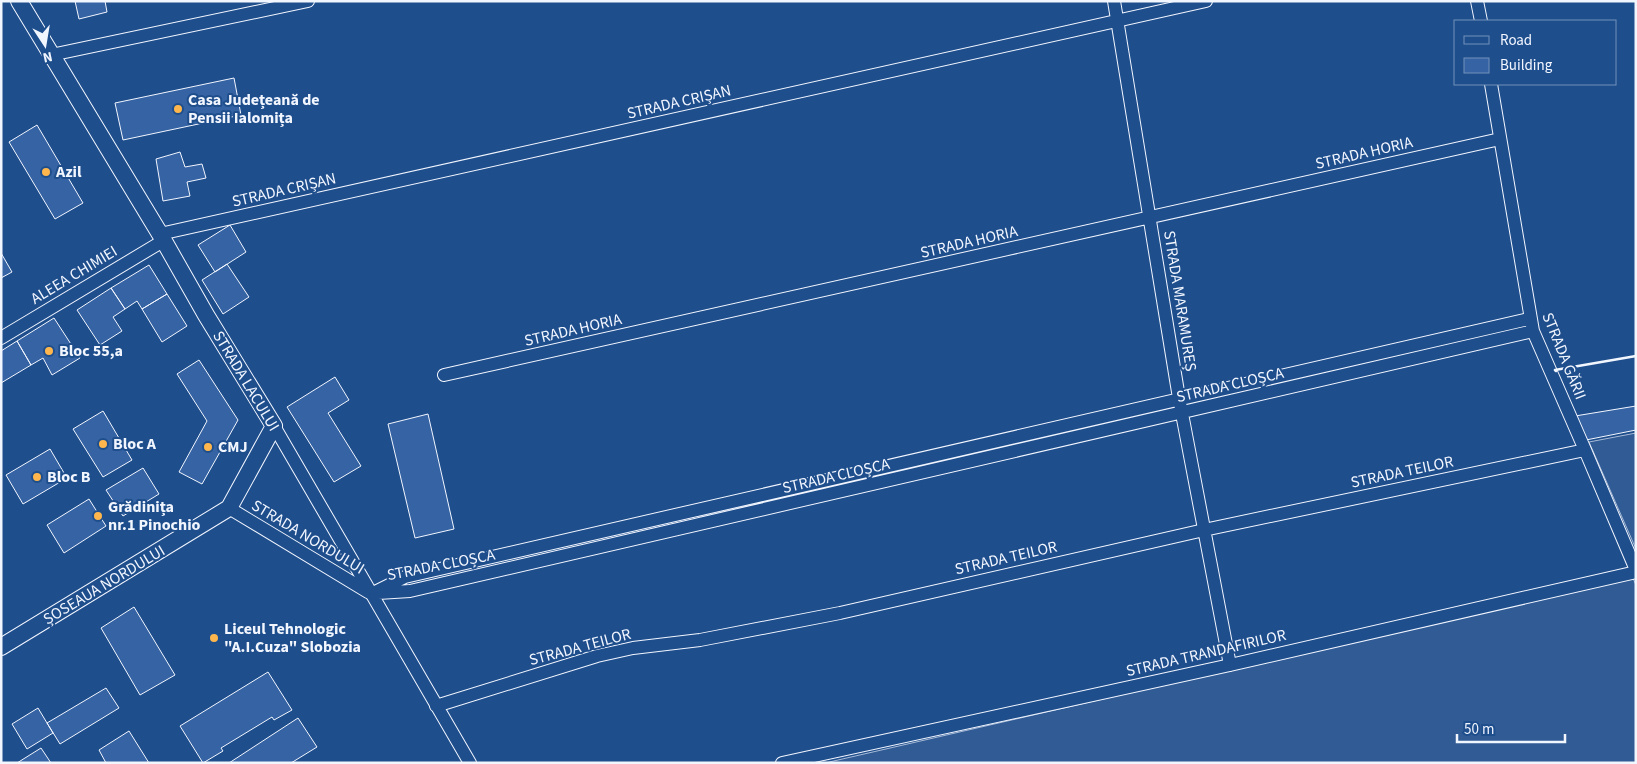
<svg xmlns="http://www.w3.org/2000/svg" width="1637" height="764" viewBox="0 0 1637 764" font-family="'Source Sans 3',sans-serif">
	<rect width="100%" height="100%" fill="#1f4e8c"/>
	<path fill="#305b95" stroke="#a8bbd7" d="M1636,433V549L1589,442Z
		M1631,574L1636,585V763H825L1220,672Z"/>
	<path fill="#3563a3" stroke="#f2f6ff" d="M75,1H105L107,12L79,19Z
		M234,78L241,115L123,140L115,103Z
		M37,125L83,203L55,219L9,142Z
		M180,152L185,167L202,164L206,178L187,182L190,196L163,201L156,159Z
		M230,225L246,252L215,272L198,245Z
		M1,253L12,272L1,278Z
		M227,264L249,297L223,314L202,280Z
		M149,265L167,294L142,309L137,301L125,309L111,288Z
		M111,288L125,309L113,317L122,331L100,345L77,310Z
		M167,294L187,326L162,342L142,309Z
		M54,318L80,358L52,375L43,358L31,365L17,341Z
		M17,341L31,365L1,383V351Z
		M199,360L238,420L202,484L179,472L207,421L177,374Z
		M335,377L349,400L328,413L361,466L334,482L287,407Z
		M1636,406V430L1586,440L1575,416Z
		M103,411L132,460L103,477L73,429Z
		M428,414L454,529L415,538L388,424Z
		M50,449L67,478L23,504L6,475Z
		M143,468L159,494L123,516L106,490Z
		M89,499L106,526L64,553L47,525Z
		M134,607L175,675L140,695L101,628Z
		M268,672L292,710L274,720L272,717L221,748L223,751L203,763L180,726Z
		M106,688L119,708L60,744L47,723Z
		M38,708L53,733L27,749L12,724Z
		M298,718L317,747L291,763H229Z
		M129,731L149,763H106L99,750Z
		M41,748L51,763H17Z"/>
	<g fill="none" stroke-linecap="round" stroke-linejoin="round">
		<g stroke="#f2f6ff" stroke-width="14">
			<path id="minor" d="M1114,1L1179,398L1230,665
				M1477,1L1481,21
				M51,55L308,1
				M1491,84L1533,331L1585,450L1636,570
				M160,234L1206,1
				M1,338L163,241
				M444,375L1500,139
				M274,426L470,763
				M229,508L368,592
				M378,593L410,591L1533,331
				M371,594L405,577L1529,319
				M436,706L597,656L633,648L700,640L840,613L1204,530L1585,450
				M782,763L1230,665L1636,572"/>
		</g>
		<g stroke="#f2f6ff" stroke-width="18">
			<path id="tertiary" d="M1,647L229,508L274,426L206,315L160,234L19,1"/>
		</g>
		<use href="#minor" stroke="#1f4e8c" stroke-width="12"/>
		<use href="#tertiary" stroke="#1f4e8c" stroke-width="16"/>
		<path stroke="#f2f6ff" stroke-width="2.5" d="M1556,371L1555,370L1636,356"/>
	</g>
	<g fill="#ffb74d" stroke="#1f4e8c" stroke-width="2">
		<circle cx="178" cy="109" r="5"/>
		<circle cx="46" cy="172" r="5"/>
		<circle cx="49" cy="351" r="5"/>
		<circle cx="103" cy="444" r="5"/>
		<circle cx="208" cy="447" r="5"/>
		<circle cx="37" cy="477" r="5"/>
		<circle cx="98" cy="516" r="5"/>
		<circle cx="214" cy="638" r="5"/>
	</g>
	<g text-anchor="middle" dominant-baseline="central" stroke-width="4" stroke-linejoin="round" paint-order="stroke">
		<g font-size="16" font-weight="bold" fill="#f2f6ff" stroke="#1f4e8c" text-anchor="start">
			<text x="188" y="100">Casa Județeană de<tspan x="188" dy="18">Pensii Ialomița</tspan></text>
			<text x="56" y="172">Azil</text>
			<text x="59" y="351">Bloc 55,a</text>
			<text x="113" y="444">Bloc A</text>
			<text x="218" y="447">CMJ</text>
			<text x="47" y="477">Bloc B</text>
			<text x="108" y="507">Grădinița<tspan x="108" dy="18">nr.1 Pinochio</tspan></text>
			<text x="224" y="629">Liceul Tehnologic<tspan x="224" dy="18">"A.I.Cuza" Slobozia</tspan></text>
		</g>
		<g font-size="16" fill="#f2f6ff" stroke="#1f4e8c">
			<text transform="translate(679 102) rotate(-13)">STRADA CRIȘAN</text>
			<text transform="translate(1364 153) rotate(-13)">STRADA HORIA</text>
			<text transform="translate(284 190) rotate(-13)">STRADA CRIȘAN</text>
			<text transform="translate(969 242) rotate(-13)">STRADA HORIA</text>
			<text transform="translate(74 275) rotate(-31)">ALEEA CHIMIEI</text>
			<text transform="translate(1180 301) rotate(81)">STRADA MARAMUREȘ</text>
			<text transform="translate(573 330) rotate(-13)">STRADA HORIA</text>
			<text transform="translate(1564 356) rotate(68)">STRADA GĂRII</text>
			<text transform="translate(246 381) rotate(59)">STRADA LACULUI</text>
			<text transform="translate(1230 385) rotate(-13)">STRADA CLOȘCA</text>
			<text transform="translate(1402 472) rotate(-12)">STRADA TEILOR</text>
			<text transform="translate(836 476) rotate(-13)">STRADA CLOȘCA</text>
			<text transform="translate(308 537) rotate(31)">STRADA NORDULUI</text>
			<text transform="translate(1006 558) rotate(-13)">STRADA TEILOR</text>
			<text transform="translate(441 565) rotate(-11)">STRADA CLOȘCA</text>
			<text transform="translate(104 585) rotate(-31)">ȘOSEAUA NORDULUI</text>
			<text transform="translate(580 647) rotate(-15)">STRADA TEILOR</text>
			<text transform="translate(1206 653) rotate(-13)">STRADA TRANDAFIRILOR</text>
		</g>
	</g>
	<rect width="1637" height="764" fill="none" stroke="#f2f6ff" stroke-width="5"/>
	<rect x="1454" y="20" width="162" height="65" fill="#1f4e8c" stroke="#7391ba"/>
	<rect x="1464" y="36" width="25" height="8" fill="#1f4e8c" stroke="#7391ba"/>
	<text x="1500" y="45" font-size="15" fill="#f2f6ff">Road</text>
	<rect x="1464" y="58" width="25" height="15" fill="#3563a3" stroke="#7391ba"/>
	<text x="1500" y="70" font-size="15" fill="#f2f6ff">Building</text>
	<g transform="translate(45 45) rotate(168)" stroke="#1f4e8c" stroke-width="4" paint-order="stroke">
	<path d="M0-4L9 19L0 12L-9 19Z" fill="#f2f6ff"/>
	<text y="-8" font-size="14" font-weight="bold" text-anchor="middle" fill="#f2f6ff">N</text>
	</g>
	<path d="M1457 734v8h108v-8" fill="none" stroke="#f2f6ff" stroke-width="2.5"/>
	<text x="1464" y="734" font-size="15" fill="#f2f6ff" stroke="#1f4e8c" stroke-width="4" paint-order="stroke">50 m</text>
</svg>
